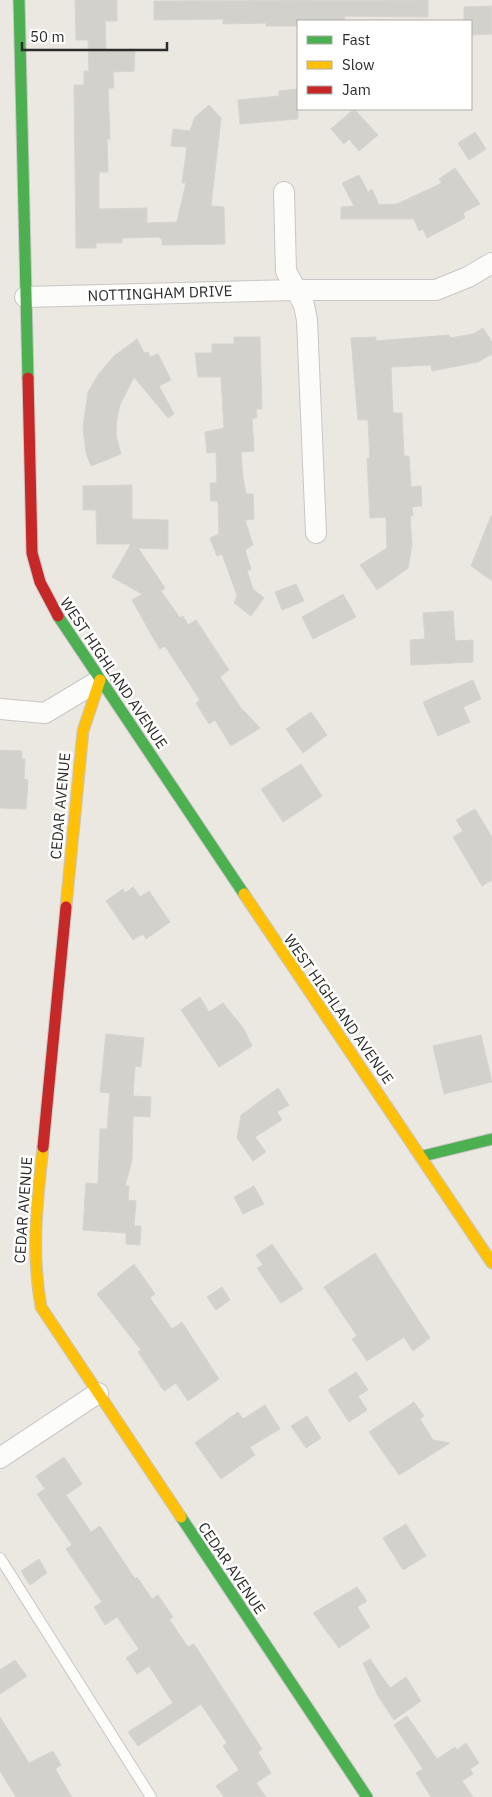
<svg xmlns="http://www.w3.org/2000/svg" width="492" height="1797" viewBox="0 0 492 1797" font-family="'IBM Plex Sans',sans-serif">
	<rect width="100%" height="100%" fill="#ebe8e1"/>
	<path fill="#d3d1cc" stroke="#d6d4cd" d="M75,0H117V21H105L106,50L135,49L134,71L113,72L114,88H108L110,139H107L108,172H99V209L147,208V223L177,222L186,183H182L187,147L171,146L173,129L190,131L195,117L209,105L221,118L211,206L224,207L225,244L162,245V239L158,237L122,238V243H96V248H76L74,85H84V71H89L88,40H76Z
		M428,0V17L345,16V21H298V26H266V23L223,24V19L154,20V1Z
		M492,6V34L471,35V21H464V7Z
		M298,89V119L240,124L238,100L279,96V91Z
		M354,109L378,135L359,151L349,139L344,144L331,129Z
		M475,132L486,149L469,160L458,143Z
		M455,168L480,204L463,213L465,218L427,238L423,229L419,231L414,219H341V207L354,206L342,183L359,175L368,192L372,189L379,205L397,204L442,183L439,179Z
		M483,328L492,342V354L478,362L432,371L431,365L391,367L393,413H402L404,456H409L411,487L421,486L422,506L412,507L413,516H410L412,545L408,568L377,590L360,565L387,548L386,517L370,518L367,458H370L368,420H358L351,338L376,337V341L449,335L450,338L473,334Z
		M234,337H260L262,409H256L257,418H252L254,451L241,452L243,477L246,494H253L254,519L245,520L253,545L245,550L251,569L247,571L253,589L264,598L251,616L234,603L237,595L222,554L217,556L210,538L219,534L218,501H211L210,483H217L216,452L207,453L205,432L224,428L221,377H198L195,353H212V344H234Z
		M137,339L144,353L148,352L150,357L158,354L171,380L159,386L174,414L168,418L134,377L120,405L117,418L116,435L121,454L91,466L86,453L83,428L88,392L98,375L114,356Z
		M132,485V519L168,520V549L138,548L165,588L161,591L180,618L183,616L188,625L196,620L229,670L220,677L241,708L260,728L231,746L215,720L209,724L196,703L200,700L165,646L160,649L152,636L132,600L142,594L112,577L131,544H97L96,510H83V486Z
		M491,516H492V581L471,566Z
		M296,584L304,601L282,610L275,592Z
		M343,594L356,617L313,639L302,617Z
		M453,611L455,641L473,640V662L411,665L410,640L425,639L423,613Z
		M473,680L481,699L463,707L470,722L438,736L423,702Z
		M311,712L327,735L303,753L286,729Z
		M0,750L22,751V759H25L24,779L28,780L26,809L0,808Z
		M301,764L322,796L283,822L261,789Z
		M475,809L492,837V880L482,886L453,837L463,831L456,820Z
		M133,887L140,897L149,891L170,922L146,939L143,934L133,940L106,901L123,889L125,893Z
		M200,997L209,1012L223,1003L244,1029L252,1046L219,1067L181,1010Z
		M106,1034L144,1038L141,1067L135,1066L133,1096L151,1097L150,1117L133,1116L132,1160L125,1186H129L128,1200L136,1201L134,1226H141L140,1245L126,1244V1233L83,1230L86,1183L98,1184L100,1129H107L110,1093L100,1092Z
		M481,1035L492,1082L444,1094L433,1046Z
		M278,1088L289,1105L277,1112L282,1120L255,1137L266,1152L253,1161L237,1138L241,1115Z
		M254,1186L264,1204L243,1214L234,1197Z
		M272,1244L303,1289L281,1303L257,1268L263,1265L256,1255Z
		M375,1253L430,1338L413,1351L404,1337L367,1361L352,1339L357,1336L324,1287Z
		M134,1264L155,1294L150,1298L172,1329L182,1322L219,1379L188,1401L176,1383L164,1391L138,1352L141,1350L97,1294Z
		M222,1287L230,1300L216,1310L207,1297Z
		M356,1372L368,1390L358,1396L367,1410L349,1422L328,1390Z
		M414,1402L424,1416L420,1419L433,1440L450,1443L399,1475L369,1432Z
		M265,1405L280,1429L250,1447L255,1455L221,1479L195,1443L238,1412L243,1419Z
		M307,1416L321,1438L306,1448L291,1426Z
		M64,1457L82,1484L66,1495L91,1532L100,1526L135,1579L137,1577L152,1599L158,1595L173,1617L169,1619L188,1647L194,1644L262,1749L258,1752L271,1773L256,1783L266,1797H224L216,1786L239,1770L223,1746L227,1743L201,1704L138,1746L128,1732L173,1703L149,1666L137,1674L126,1658L139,1649L117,1617L105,1625L94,1607L102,1602L66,1549L72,1545L37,1494L45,1489L36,1476Z
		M406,1524L426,1556L403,1570L383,1538Z
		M39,1559L47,1573L30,1585L21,1571Z
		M357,1587L367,1601L357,1607L370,1627L339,1648L313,1613Z
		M370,1659L390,1688L406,1677L421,1701L394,1720L378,1696L363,1663Z
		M15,1660L27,1676L0,1694V1670Z
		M407,1716L437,1759L455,1747L457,1750L466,1743L479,1763L470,1769L473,1774L462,1781L473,1797H431L416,1773L423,1769L394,1725Z
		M0,1717L29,1763L53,1751L61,1765L55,1769L72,1797H16L0,1771Z"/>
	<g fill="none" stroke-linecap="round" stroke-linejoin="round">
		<g stroke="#c8c7c7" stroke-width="12">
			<path id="lane" d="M0,1558L151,1797"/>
		</g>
		<g stroke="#c8c7c7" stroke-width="22">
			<path id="street" d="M284,192L286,271L304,305L307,320L316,533
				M25,297L295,290H436L468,277L492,263
				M0,709L45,713L100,680
				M0,1458L98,1393"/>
		</g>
		<g stroke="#c8c7c7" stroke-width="13">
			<path id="fast" d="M19,0L28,378
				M58,616L244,894
				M423,1156L492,1139
				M181,1517L367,1797"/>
		</g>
		<g stroke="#c8c7c7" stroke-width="13">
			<path id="slow" d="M244,894L492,1263
				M66,907L83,731L100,680
				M43,1147C37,1205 31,1249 41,1307L181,1517"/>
		</g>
		<g stroke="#c8c7c7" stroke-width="13">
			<path id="jam" d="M28,378L32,553L40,582L58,616
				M43,1147L66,907"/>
		</g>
		<use href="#lane" stroke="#fcfcfa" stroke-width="10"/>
		<use href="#street" stroke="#fcfcfa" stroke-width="20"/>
		<use href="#fast" stroke="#4caf50" stroke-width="11"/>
		<use href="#slow" stroke="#ffc107" stroke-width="11"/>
		<use href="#jam" stroke="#c62828" stroke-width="11"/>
	</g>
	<g text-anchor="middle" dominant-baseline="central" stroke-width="5" stroke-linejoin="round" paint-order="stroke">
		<g font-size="15" fill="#2c2c2c" stroke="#fff">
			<text transform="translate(160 293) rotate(-2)">NOTTINGHAM DRIVE</text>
			<text transform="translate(114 673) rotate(56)">WEST HIGHLAND AVENUE</text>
			<text transform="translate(60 806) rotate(-85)">CEDAR AVENUE</text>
			<text transform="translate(339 1009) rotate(55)">WEST HIGHLAND AVENUE</text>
			<text transform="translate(23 1210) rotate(-86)">CEDAR AVENUE</text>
			<text transform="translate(232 1568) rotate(56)">CEDAR AVENUE</text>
		</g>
	</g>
	<rect x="297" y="20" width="175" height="90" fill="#ffffff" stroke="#ababab"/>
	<rect x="307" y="36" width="25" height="8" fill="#4caf50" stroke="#ababab"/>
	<text x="342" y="45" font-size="15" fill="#2c2c2c">Fast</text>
	<rect x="307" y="61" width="25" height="8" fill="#ffc107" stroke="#ababab"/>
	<text x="342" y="70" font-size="15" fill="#2c2c2c">Slow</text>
	<rect x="307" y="86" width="25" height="8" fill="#c62828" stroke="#ababab"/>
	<text x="342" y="95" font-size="15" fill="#2c2c2c">Jam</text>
	<path d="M22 42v8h145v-8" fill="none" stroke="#2c2c2c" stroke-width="2.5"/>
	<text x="30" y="42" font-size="15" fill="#2c2c2c" stroke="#ffffff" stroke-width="4" paint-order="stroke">50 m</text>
</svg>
